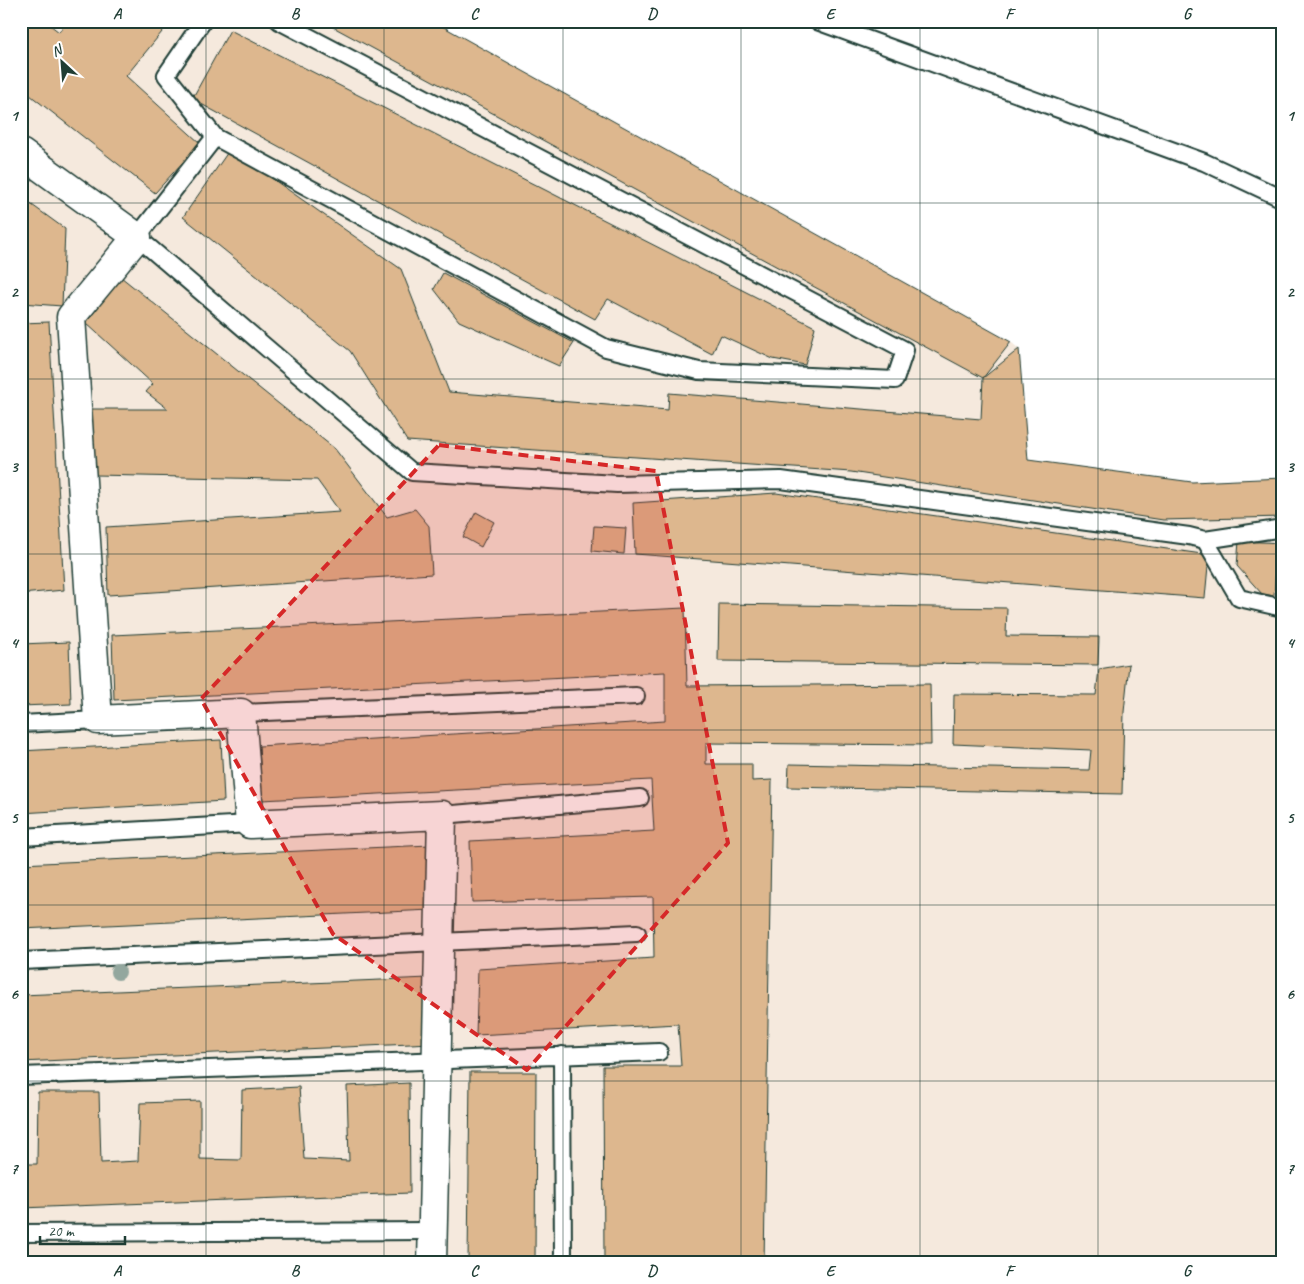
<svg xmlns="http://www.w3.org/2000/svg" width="1304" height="1284" viewBox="0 0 1304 1284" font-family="Caveat,sans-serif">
	<rect width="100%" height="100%" fill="#fff"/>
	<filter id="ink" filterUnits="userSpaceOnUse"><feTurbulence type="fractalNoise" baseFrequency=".02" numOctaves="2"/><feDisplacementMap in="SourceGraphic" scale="10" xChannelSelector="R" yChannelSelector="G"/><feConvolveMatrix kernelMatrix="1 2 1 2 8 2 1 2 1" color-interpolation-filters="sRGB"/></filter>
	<g filter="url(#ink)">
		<path fill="#f5e9dd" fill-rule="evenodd" d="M21,21H433L1011,342L1019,349L1028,460L1192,482L1283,478V1263H21ZM788,787L955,791L780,788Z"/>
		<path fill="#ddb78e" stroke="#1f3d34" d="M21,21H45L59,32L68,21H171L126,76L200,143L155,193L21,88Z
			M322,21H433L1011,342L983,378Z
			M230,30L815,327L805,365L773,359L721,335L712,354L608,299L595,319L192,99Z
			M230,149L401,269L449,392L668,410L669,393L981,419L983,378L1019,349L1028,460L1192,482L1283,478V517L1163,520L851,472L407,441L350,351L183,217Z
			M21,197L65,229L62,306L21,303Z
			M443,273L574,343L559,366L459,321L434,289Z
			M121,277L335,449L387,517L415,509L429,526L432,574L108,595L106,527L340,512L317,480L96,475L91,409H168L146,392L153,384L86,323Z
			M49,322L64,590L21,594V323Z
			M776,493L1209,555L1205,598L635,554L633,503Z
			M476,512L494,522L481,547L463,537Z
			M594,526L626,528L624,554L592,551Z
			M1239,541L1283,543V567H1276L1274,596L1262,594L1237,566Z
			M719,604L1007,608L1006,636L1099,637L1098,665L718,661Z
			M685,608L687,686L930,684L931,745L706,743V764H752V781L772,780L764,1263H604L603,1066H681L678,1024L476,1035L478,969L654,958L653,897L472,902L470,841L654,831L651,780L262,800L259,746L665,721V672L114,700L112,635Z
			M1282,629H1283V659L1278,658Z
			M69,642L71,704L21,706V644Z
			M1129,664L1124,712L1122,794L788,787L789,764L1089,770L1091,750L953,744L954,694L1096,695L1099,669Z
			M221,740L224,801L21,813V751Z
			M430,845L431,910L21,929V864Z
			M429,978L432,1043L21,1062V995Z
			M470,1072H536L535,1263H468Z
			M409,1083L410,1193L21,1208V1164H37L38,1092H99L101,1163L138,1161L140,1103L200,1101V1159L241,1160L242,1090L299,1087L304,1159L349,1161L347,1086Z"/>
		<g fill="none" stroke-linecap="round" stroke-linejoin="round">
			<g stroke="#1f3d34" stroke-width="20">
				<path id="lane" d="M203,21L166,75L215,137L606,348L699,371L895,380L905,350L279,21
					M817,21L1204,162L1283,199
					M215,137L137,237L412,472L617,484L781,480L1189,536L1205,540L1239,598L1283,608
					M1205,540L1283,528
					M241,713L636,696
					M21,724L98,720
					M442,815L640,798
					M21,837L250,824
					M21,961L637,933
					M562,1055L563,1263
					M21,1076L659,1052
					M21,1233L432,1231"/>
			</g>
			<g stroke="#1f3d34" stroke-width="31">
				<path id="street" d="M21,153L137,237L71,317L98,720L241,713L250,824L442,815L432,1263"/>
			</g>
			<use href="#lane" stroke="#fff" stroke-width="16"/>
			<use href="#street" stroke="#fff" stroke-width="28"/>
		</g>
		<circle fill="#93a79e" cx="118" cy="972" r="8"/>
	</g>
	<path fill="#d62828" fill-opacity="0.2" stroke="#d62828" stroke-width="4" stroke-dasharray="10 6" stroke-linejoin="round" d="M439,445L656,471L728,843L527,1070L333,934L201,699Z"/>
	<path fill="none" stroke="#1f3d34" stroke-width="1" stroke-opacity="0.55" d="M206,21V1263M384,21V1263M563,21V1263M741,21V1263M920,21V1263M1098,21V1263M21,203H1283M21,379H1283M21,554H1283M21,730H1283M21,905H1283M21,1081H1283"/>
	<rect width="1304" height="1284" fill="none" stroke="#fff" stroke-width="55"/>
	<g transform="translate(62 62) rotate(334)" stroke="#ffffff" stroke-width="4" paint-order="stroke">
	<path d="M0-4L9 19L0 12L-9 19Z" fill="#1f3d34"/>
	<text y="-8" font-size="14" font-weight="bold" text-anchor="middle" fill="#1f3d34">N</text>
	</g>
	<path d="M40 1236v8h85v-8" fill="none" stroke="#1f3d34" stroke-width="2.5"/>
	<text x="48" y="1236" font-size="15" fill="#1f3d34" stroke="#ffffff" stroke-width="4" paint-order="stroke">20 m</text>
	<rect x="28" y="28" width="1248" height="1228" fill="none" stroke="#1f3d34" stroke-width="2"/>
	<g font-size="16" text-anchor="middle" font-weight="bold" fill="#1f3d34">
		<text x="117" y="19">A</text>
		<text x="295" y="19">B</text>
		<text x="474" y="19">C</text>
		<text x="652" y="19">D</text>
		<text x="830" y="19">E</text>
		<text x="1009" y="19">F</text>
		<text x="1187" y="19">G</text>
		<text x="14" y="121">1</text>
		<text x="1290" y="121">1</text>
		<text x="14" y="297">2</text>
		<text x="1290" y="297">2</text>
		<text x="14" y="472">3</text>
		<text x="1290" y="472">3</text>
		<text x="14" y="648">4</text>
		<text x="1290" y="648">4</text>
		<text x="14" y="823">5</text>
		<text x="1290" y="823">5</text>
		<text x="14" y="999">6</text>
		<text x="1290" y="999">6</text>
		<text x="14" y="1174">7</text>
		<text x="1290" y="1174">7</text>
		<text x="117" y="1276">A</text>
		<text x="295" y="1276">B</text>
		<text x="474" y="1276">C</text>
		<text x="652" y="1276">D</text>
		<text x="830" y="1276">E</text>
		<text x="1009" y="1276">F</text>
		<text x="1187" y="1276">G</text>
	</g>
</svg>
